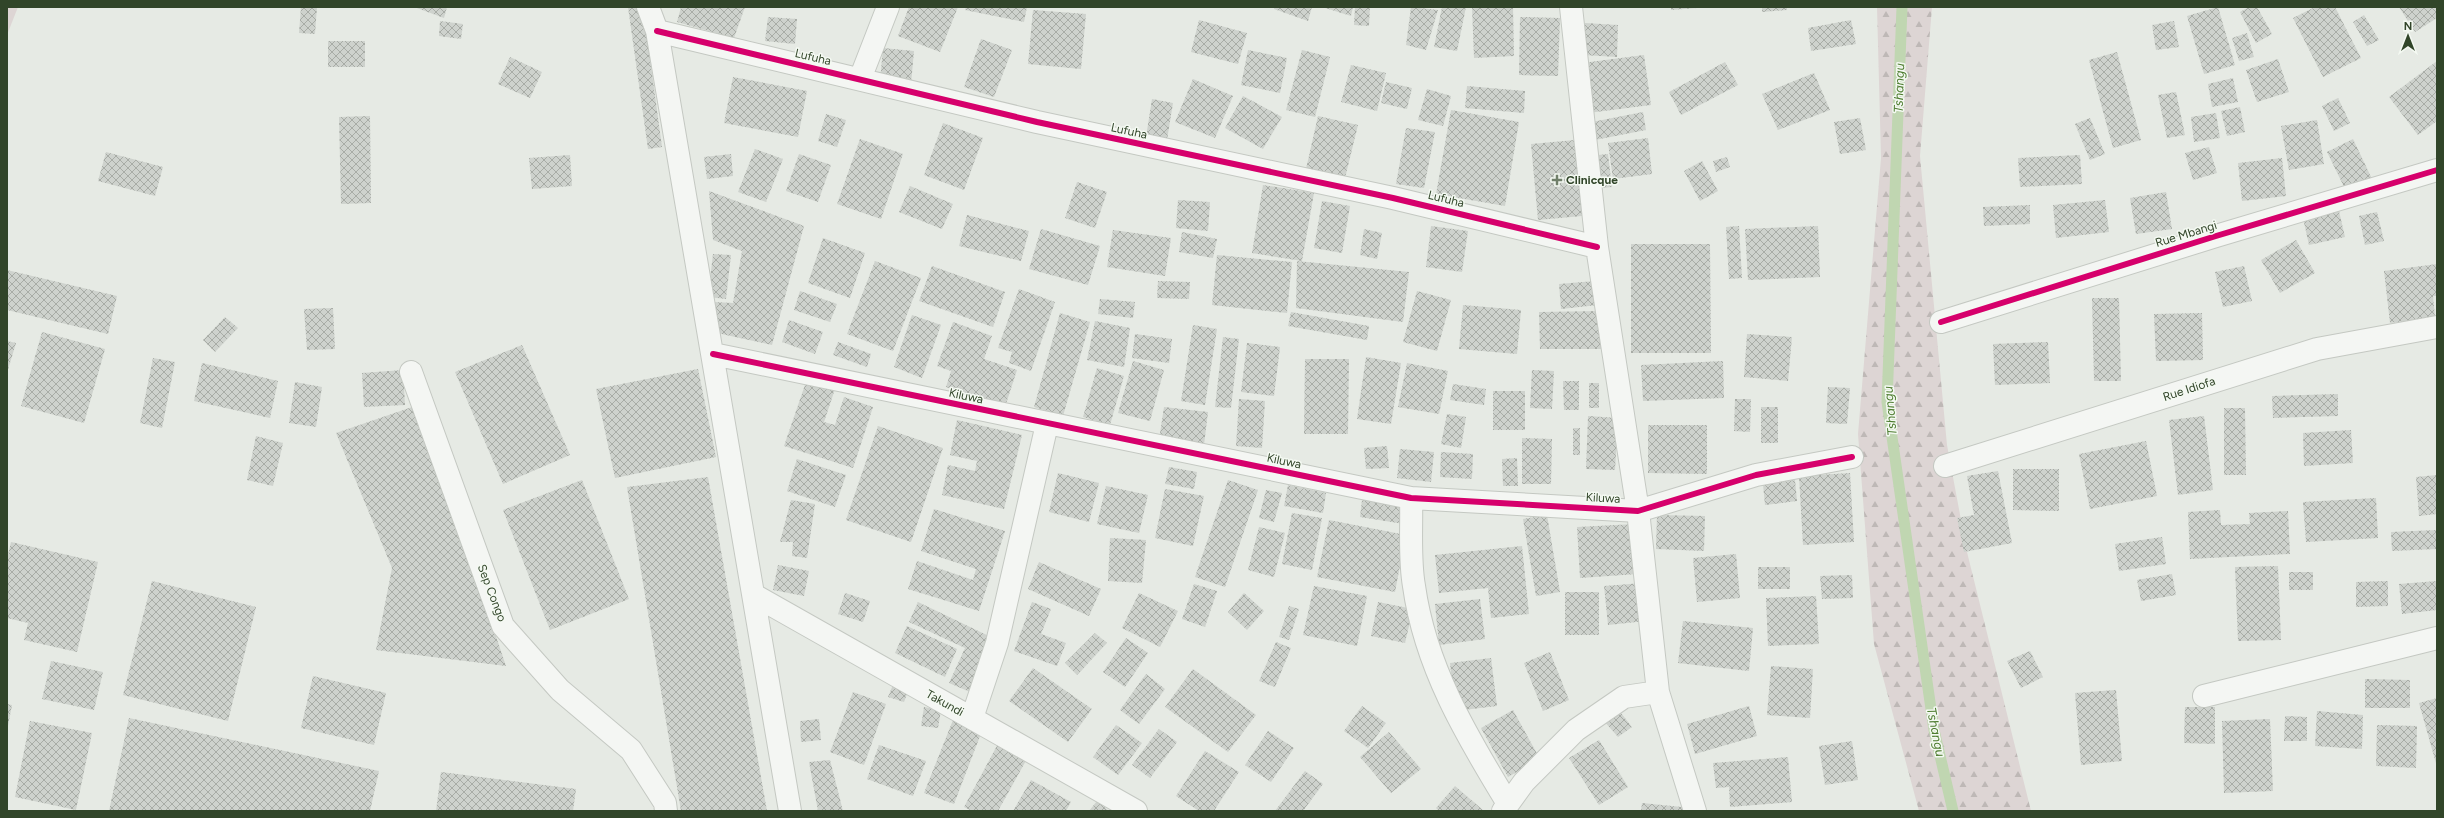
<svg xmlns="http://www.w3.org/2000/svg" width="2444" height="818" viewBox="0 0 2444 818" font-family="Figtree,sans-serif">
	<defs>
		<pattern id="forest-firs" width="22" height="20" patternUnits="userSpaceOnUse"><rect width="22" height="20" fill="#ddd5d4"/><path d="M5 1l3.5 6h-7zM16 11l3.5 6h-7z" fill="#beb8b6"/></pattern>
		<pattern id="building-cross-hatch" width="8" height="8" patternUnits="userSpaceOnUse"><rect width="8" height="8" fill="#ced2cd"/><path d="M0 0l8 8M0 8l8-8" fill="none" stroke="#a8aca6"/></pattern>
	</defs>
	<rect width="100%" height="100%" fill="#e6eae4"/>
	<path fill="#ddd5d4" d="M7,7H18L7,35Z"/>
	<path fill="url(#forest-firs)" d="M1877,7H1932L1920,156L1947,445L1967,552L2031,811H1919L1874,644L1858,434L1881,158Z"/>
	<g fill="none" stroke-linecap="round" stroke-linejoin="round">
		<path stroke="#c0d6b1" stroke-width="11" d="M1902,7L1887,402L1934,730L1953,811"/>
	</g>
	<path fill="url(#building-cross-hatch)" d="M301,7H317L315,34L299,33Z
		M414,7H447L444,18Z
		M628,7H643L662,147L648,149Z
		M681,7H745L734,38L677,22Z
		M909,7H958L940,52L898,36Z
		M966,7H1027L1024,22L965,10Z
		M1274,7H1312L1308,21L1274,9Z
		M1322,7H1353L1351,16Z
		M1355,7H1370L1369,26L1354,25Z
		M1411,7L1438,10L1426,50L1406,45Z
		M1442,7H1466L1457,51L1434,47Z
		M1472,7H1513L1514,56L1474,58Z
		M1671,7H1697V8L1671,10Z
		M1762,7H1787V10L1762,12Z
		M2218,7L2235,65L2204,74L2187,16Z
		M2249,7H2257L2272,34L2256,43L2240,12Z
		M2315,7H2335L2361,58L2323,77L2293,18Z
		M2399,7H2437V18L2415,32Z
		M1033,10L1086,14L1081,69L1028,64Z
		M2364,15L2379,40L2367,46L2353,22Z
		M768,17L797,19L795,44L765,41Z
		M1520,17L1560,18L1558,76L1519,75Z
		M1199,20L1247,33L1238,64L1191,52Z
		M1851,20L1856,44L1811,51L1808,28Z
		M440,21L463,24L461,39L439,36Z
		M2174,21L2179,47L2156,50L2152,25Z
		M1585,23L1618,25L1617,57L1583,55Z
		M2247,33L2254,57L2239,61L2232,38Z
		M981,39L1012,50L994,97L964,87Z
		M328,41H365V67H328Z
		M883,48L914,51L911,84L880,81Z
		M1248,50L1287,58L1280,93L1241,85Z
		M1302,50L1330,57L1315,117L1286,110Z
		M2117,52L2141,140L2113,148L2089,60Z
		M1644,55L1651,105L1588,113L1582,63Z
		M510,57L542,72L530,98L498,84Z
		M2278,59L2289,92L2257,102L2246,70Z
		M2437,61V121L2418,135L2389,97Z
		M1725,62L1738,85L1681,115L1669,92Z
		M1351,65L1386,73L1377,111L1341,102Z
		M1814,73L1830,110L1778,130L1762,94Z
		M733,77L807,91L798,137L724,123Z
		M2233,78L2238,102L2212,107L2208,84Z
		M1193,79L1233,96L1215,138L1175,122Z
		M1386,82L1412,88L1407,109L1381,103Z
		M1467,86L1525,91L1524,113L1465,108Z
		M1427,89L1451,96L1443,126L1418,120Z
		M2176,92L2185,135L2167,138L2158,95Z
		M1243,96L1282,117L1263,149L1225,128Z
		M2338,98L2350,123L2334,131L2322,106Z
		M1152,99L1173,103L1167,140L1146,137Z
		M2240,107L2245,132L2227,136L2221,111Z
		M1451,110L1519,122L1505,206L1436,194Z
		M1643,112L1646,130L1595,140L1592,122Z
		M2216,113L2220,138L2194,142L2191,117Z
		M826,114L846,120L837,147L818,141Z
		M370,116L371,203L341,204L339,117Z
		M1318,116L1358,125L1345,178L1306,169Z
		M1860,118L1866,150L1840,154L1834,122Z
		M2090,118L2105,154L2090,160L2075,124Z
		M2317,120L2324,164L2289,170L2281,126Z
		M943,123L983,138L964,190L924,175Z
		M1406,128L1435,132L1424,188L1396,184Z
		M1648,138L1652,174L1613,179L1608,143Z
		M860,139L903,154L881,219L837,204Z
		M2353,139L2373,181L2347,193L2327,152Z
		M1575,140L1582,216L1538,220L1531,144Z
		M2209,147L2217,173L2193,180L2185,153Z
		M755,149L783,159L766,202L738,192Z
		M106,152L163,167L155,196L98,181Z
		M731,154L733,176L707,179L704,157Z
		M799,154L831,165L818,202L786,191Z
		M1608,154L1612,187L1602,188L1598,155Z
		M570,155L572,186L532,189L529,158Z
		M2080,155L2082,184L2020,187L2018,158Z
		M1727,157L1730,167L1716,172L1713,161Z
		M2282,158L2286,196L2242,201L2238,163Z
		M1702,161L1718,191L1700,201L1684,171Z
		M1077,182L1107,192L1095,228L1065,218Z
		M1263,185L1314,193L1302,261L1252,253Z
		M910,186L953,204L942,229L899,212Z
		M709,191L804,226L772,345L717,333L714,302L733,303L742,251L713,240Z
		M2166,192L2172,229L2136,234L2130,198Z
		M1178,200L1210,202L1208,231L1176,228Z
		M2105,200L2109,232L2056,238L2053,205Z
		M1322,201L1350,206L1342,253L1314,248Z
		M2030,205V224L1984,226L1983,207Z
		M2339,211L2345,237L2309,245L2303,218Z
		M2377,212L2384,241L2365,245L2359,216Z
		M967,215L1029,231L1021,261L959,246Z
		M1431,226L1468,231L1462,272L1426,267Z
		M1739,226L1742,278L1729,279L1726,227Z
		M1818,226L1820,277L1748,280L1745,229Z
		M1041,229L1100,246L1088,285L1029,269Z
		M1364,229L1382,233L1377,259L1360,255Z
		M1113,230L1171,238L1165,276L1107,267Z
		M1182,232L1217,239L1213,258L1179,252Z
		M823,238L865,253L850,298L808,283Z
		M2296,240L2315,273L2280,293L2261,260Z
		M1631,244H1710L1711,353H1631Z
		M713,254L731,255L726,299L708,297Z
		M1217,255L1292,262L1287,313L1212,305Z
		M875,261L921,278L893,351L847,334Z
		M1297,261L1409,272L1403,322L1296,308Z
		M2437,264V296H2433L2435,317L2390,323L2384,271Z
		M932,266L1005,292L993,327L919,301Z
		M2244,266L2252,301L2223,307L2215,272Z
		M7,270L117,296L108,334L7,310Z
		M1158,281L1190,282L1189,299L1157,298Z
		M1595,281L1598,305L1561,309L1559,284Z
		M1019,289L1055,302L1031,371L1009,363L1012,352L998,348Z
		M800,291L837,304L830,322L794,310Z
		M1417,291L1451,300L1437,351L1403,342Z
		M2092,298H2119L2121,381H2094Z
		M1100,299L1135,302L1133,318L1098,314Z
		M1463,305L1521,310L1517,354L1459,349Z
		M333,308L335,349L307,350L304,309Z
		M1602,311V349H1540L1539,312Z
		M1291,312L1369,326L1367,340L1288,326Z
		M1060,313L1090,322L1063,416L1034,407Z
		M2202,313L2203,360L2156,361L2154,314Z
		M912,315L941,325L922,378L894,367Z
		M225,317L238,328L215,352L203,340Z
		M789,320L823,332L815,354L782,342Z
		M1095,321L1130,328L1124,367L1087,360Z
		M953,322L992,336L984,359L1017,370L1005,407L946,387L951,371L937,366Z
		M1193,325L1217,329L1205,405L1181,401Z
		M42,332L105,349L84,423L21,406Z
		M1135,334L1172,339L1169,363L1132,358Z
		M1747,334L1792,337L1788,381L1744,377Z
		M1223,337L1239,339L1231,408L1215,407Z
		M7,341L16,343L7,373Z
		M838,342L871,354L867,367L833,355Z
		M2048,342L2050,383L1995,385L1993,344Z
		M1247,343L1280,347L1274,396L1241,392Z
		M522,345L570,455L503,484L455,372Z
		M1366,357L1401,363L1391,424L1357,419Z
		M153,358L175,362L162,428L140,423Z
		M1305,359H1349L1348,434H1304Z
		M1133,361L1164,370L1150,421L1118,413Z
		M1723,361L1724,398L1643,401L1641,365Z
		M202,363L278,381L270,418L194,401Z
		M1407,363L1448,371L1439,414L1398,407Z
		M1097,368L1124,376L1110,425L1083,417Z
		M698,369L716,457L615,478L596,389Z
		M403,370L405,405L364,407L362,373Z
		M1532,370L1554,371L1552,409L1530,408Z
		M807,379L835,389L824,422L835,425L844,397L873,407L853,468L784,446Z
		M1563,381H1579V410H1564Z
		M295,382L322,387L316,427L289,423Z
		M1589,383H1599V408H1589Z
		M1453,384L1486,389L1484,405L1450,400Z
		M1828,387L1850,388L1847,424L1826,423Z
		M1493,391H1525V430H1493Z
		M2338,394V416L2273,418L2272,396Z
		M1239,399L1265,401L1262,448L1236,446Z
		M1735,399H1751L1750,432L1734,431Z
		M418,405L506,666L376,650L392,568L336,433Z
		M1164,407L1208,412L1204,445L1159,440Z
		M1761,407H1778V443H1761Z
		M2224,408H2245L2246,475H2224Z
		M1447,414L1466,417L1461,448L1441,444Z
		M1588,416L1618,418L1615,470L1586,469Z
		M2204,416L2213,490L2178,495L2169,420Z
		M957,420L1022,435L1004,509L942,495L948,465L975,471L977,461L950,455Z
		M1648,425H1707V474L1648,473Z
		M878,426L943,448L911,542L846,520Z
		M1573,428H1580V455H1573Z
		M2351,430L2353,463L2304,466L2303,433Z
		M256,436L283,443L273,486L247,480Z
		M1522,438L1552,439L1551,484H1522Z
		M2146,441L2157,496L2090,509L2079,454Z
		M1387,446L1389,468L1366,469L1364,448Z
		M1400,449L1434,452L1431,482L1397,478Z
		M1441,452L1473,454L1472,479L1440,477Z
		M1517,458L1518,486H1503L1502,459Z
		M797,459L846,475L835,507L787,491Z
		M1169,467L1197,472L1194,489L1165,484Z
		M2013,469H2059V511L2013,510Z
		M1998,471L2012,543L1964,552L1957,518L1974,515L1967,476Z
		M1058,473L1099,483L1089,522L1049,512Z
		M1850,473L1854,542L1803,545L1799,476Z
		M2437,475V514L2419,516L2416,477Z
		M708,477L767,811H681L627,487Z
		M582,480L629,599L550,630L503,510Z
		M1228,480L1258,490L1225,587L1195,577Z
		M1795,480L1797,501L1765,505L1763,484Z
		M1288,485L1326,493L1323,513L1284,506Z
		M1106,486L1148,495L1139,533L1097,524Z
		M1165,489L1204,496L1193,546L1155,538Z
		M1266,490L1282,493L1274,522L1259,518Z
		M2376,498L2378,538L2306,542L2303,502Z
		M791,500L815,504L807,558L792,556L793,542H780Z
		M1362,500L1406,507L1404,524L1360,517Z
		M934,509L1005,531L979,611L908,589L917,561L973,580L976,569L921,551Z
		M2220,510L2221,525L2250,524L2249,513L2288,511L2290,554L2190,559L2188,512Z
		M1292,513L1322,518L1312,570L1282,564Z
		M1547,515L1560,592L1536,596L1523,519Z
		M1657,515L1705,516L1704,551L1656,549Z
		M1329,520L1406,535L1395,592L1317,577Z
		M1635,524L1638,574L1580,578L1577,527Z
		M1259,527L1285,533L1274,577L1248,570Z
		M2437,530V549L2392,551L2391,532Z
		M2162,537L2166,564L2119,571L2115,544Z
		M1110,538L1146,540L1142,583L1108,581Z
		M11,542L98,562L77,652L24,640L28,623L7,618V559Z
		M1522,546L1529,614L1491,618L1488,588L1439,593L1435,555Z
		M1736,554L1740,598L1697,602L1693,558Z
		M1039,562L1101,589L1089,616L1028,589Z
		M778,565L809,571L804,596L773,590Z
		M2278,566L2281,640L2238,641L2235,567Z
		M1758,567H1790V589H1758Z
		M2289,572H2313V590H2289Z
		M2172,574L2176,595L2141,601L2137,580Z
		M1852,575L1853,598L1822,599L1820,576Z
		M152,581L256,607L228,721L123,695Z
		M2388,581V606L2356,607V582Z
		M2437,581V610L2402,614L2399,584Z
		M1643,583L1646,621L1608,625L1604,586Z
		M1194,584L1217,591L1205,627L1182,619Z
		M1314,586L1367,596L1357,646L1303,635Z
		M1565,592H1599V635H1565Z
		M845,593L870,601L863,622L838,614Z
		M1139,593L1178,611L1160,647L1122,628Z
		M1244,593L1264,611L1247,630L1228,612Z
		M1816,596L1819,644L1768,646L1766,598Z
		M1480,599L1485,639L1439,645L1435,604Z
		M918,602L995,639L970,692L949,683L965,648L909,622Z
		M1032,602L1051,609L1041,634L1066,643L1057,666L1014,651Z
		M1378,602L1413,609L1405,643L1371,636Z
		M1289,606L1299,609L1289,640L1279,637Z
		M1683,621L1753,628L1749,671L1678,663Z
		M907,626L957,649L945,677L895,653Z
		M1095,633L1107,643L1077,675L1065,663Z
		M1126,638L1148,653L1125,687L1103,672Z
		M1276,642L1291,648L1275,687L1259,681Z
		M2030,651L2043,677L2021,688L2007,661Z
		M1550,652L1569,700L1543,711L1524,663Z
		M1491,658L1497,706L1455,711L1450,663Z
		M51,661L103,672L94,710L42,699Z
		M1771,666L1813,669L1810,718L1767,715Z
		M1033,668L1092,709L1068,742L1009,701Z
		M1193,669L1256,715L1228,752L1165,707Z
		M1146,674L1165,689L1139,724L1120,710Z
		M313,676L386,693L374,745L301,728Z
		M2365,679L2410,680V708H2365Z
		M895,680L910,686L904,702L888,697Z
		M2116,690L2122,761L2081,765L2075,693Z
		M853,692L886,704L864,765L830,752Z
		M2437,698V767L2419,703Z
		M7,704L12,705L8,726H7Z
		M1362,706L1386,723L1368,748L1344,731Z
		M1749,706L1757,736L1695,754L1687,724Z
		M924,707L941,710L938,728L921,726Z
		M2185,707H2215V744L2184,743Z
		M1617,708L1632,727L1618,737L1603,720Z
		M1513,710L1540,759L1508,777L1481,728Z
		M2317,711L2363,715L2362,749L2315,746Z
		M2285,716L2307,717V741H2284Z
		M129,718L379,771L370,811H109Z
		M819,719L821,740L801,742L800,721Z
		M2270,719L2273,791L2224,793L2222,721Z
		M953,720L982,731L954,804L924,793Z
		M30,721L92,733L76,810L15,797Z
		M1116,725L1142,743L1118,775L1093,757Z
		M2377,725L2417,726L2416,768L2376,766Z
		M1159,729L1177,742L1150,778L1132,765Z
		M1268,731L1294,748L1271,782L1245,765Z
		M1389,732L1421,769L1391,793L1360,757Z
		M1599,740L1628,787L1599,805L1569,758Z
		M1852,741L1858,780L1825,785L1819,746Z
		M999,742L1028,757L998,811H972L964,807Z
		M879,745L926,761L913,796L867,779Z
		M1205,751L1239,772L1214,811H1199L1176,796Z
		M1788,757L1792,802L1730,807L1729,787L1716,788L1713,763Z
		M830,760L843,811H818L809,762Z
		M1305,771L1323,784L1303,811H1275Z
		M441,772L576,789L573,811H436Z
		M1031,780L1071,802L1066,811H1013Z
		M1455,786L1484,811H1439L1436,808Z
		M1097,801L1109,811H1089Z
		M1642,803L1682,807V811H1641Z"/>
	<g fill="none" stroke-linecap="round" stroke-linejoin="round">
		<g stroke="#c4c8c2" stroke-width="24">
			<path id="minor" d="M648,7L657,31L790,811
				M1571,7L1597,247L1638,511L1658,692L1695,811
				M657,31L1037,122L1393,198L1597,247
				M860,79L888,7
				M1941,322L2216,236L2437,170
				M713,354L1411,498L1638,511L1756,475L1852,457
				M411,372L503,626L560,690L631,750L665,803L666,811
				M1945,466L2317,349L2437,327
				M1411,498C1412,527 1409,558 1414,586C1425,666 1466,735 1507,802
				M754,595L1136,811
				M2204,696L2437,638
				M972,718L997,643L1047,424
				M1503,811L1524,782L1576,730L1624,697L1658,692"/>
		</g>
		<use href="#minor" stroke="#f4f6f3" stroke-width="22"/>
		<g stroke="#f4f9f2" stroke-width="8">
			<path id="cycleway" d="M657,31L1037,122L1393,198L1597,247
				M1941,322L2216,236L2437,170
				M713,354L1411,498L1638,511L1756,475L1852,457"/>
		</g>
		<use href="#cycleway" stroke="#d6006c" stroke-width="6"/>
	</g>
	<path fill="#707f6a" stroke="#f4f9f2" stroke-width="1.5" d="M1555 174h4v4h4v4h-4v4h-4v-4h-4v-4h4z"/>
	<g text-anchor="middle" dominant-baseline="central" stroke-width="3" stroke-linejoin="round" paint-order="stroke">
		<g font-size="12" fill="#314529" stroke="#f4f9f2">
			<text transform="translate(813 57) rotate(13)">Lufuha</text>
			<text transform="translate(1129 131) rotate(12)">Lufuha</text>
			<text transform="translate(1446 199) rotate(14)">Lufuha</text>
			<text transform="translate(2186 234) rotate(-17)">Rue Mbangi</text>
			<text transform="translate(2189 389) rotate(-18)">Rue Idiofa</text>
			<text transform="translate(966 396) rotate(12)">Kiluwa</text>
			<text transform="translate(1284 461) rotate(12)">Kiluwa</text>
			<text transform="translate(1603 498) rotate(3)">Kiluwa</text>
			<text transform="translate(492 593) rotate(69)">Sep Congo</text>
			<text transform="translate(945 703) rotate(29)">Takundi</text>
		</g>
		<g font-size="12" font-weight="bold" fill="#314529" stroke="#f4f9f2" text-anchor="start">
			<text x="1566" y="180">Clinicque</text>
		</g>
		<g font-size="13" font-style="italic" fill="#4d7c2f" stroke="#f4f9f2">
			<text transform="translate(1899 88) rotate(-88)">Tshangu</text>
			<text transform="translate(1890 411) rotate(-95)">Tshangu</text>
			<text transform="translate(1936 732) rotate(79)">Tshangu</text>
		</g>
	</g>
	<rect width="2444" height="818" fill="none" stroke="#314529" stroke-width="16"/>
	<g transform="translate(2408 36)" stroke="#f4f9f2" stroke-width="3" paint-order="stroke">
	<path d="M0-3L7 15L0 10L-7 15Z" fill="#314529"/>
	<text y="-6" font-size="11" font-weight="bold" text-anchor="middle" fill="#314529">N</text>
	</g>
</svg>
